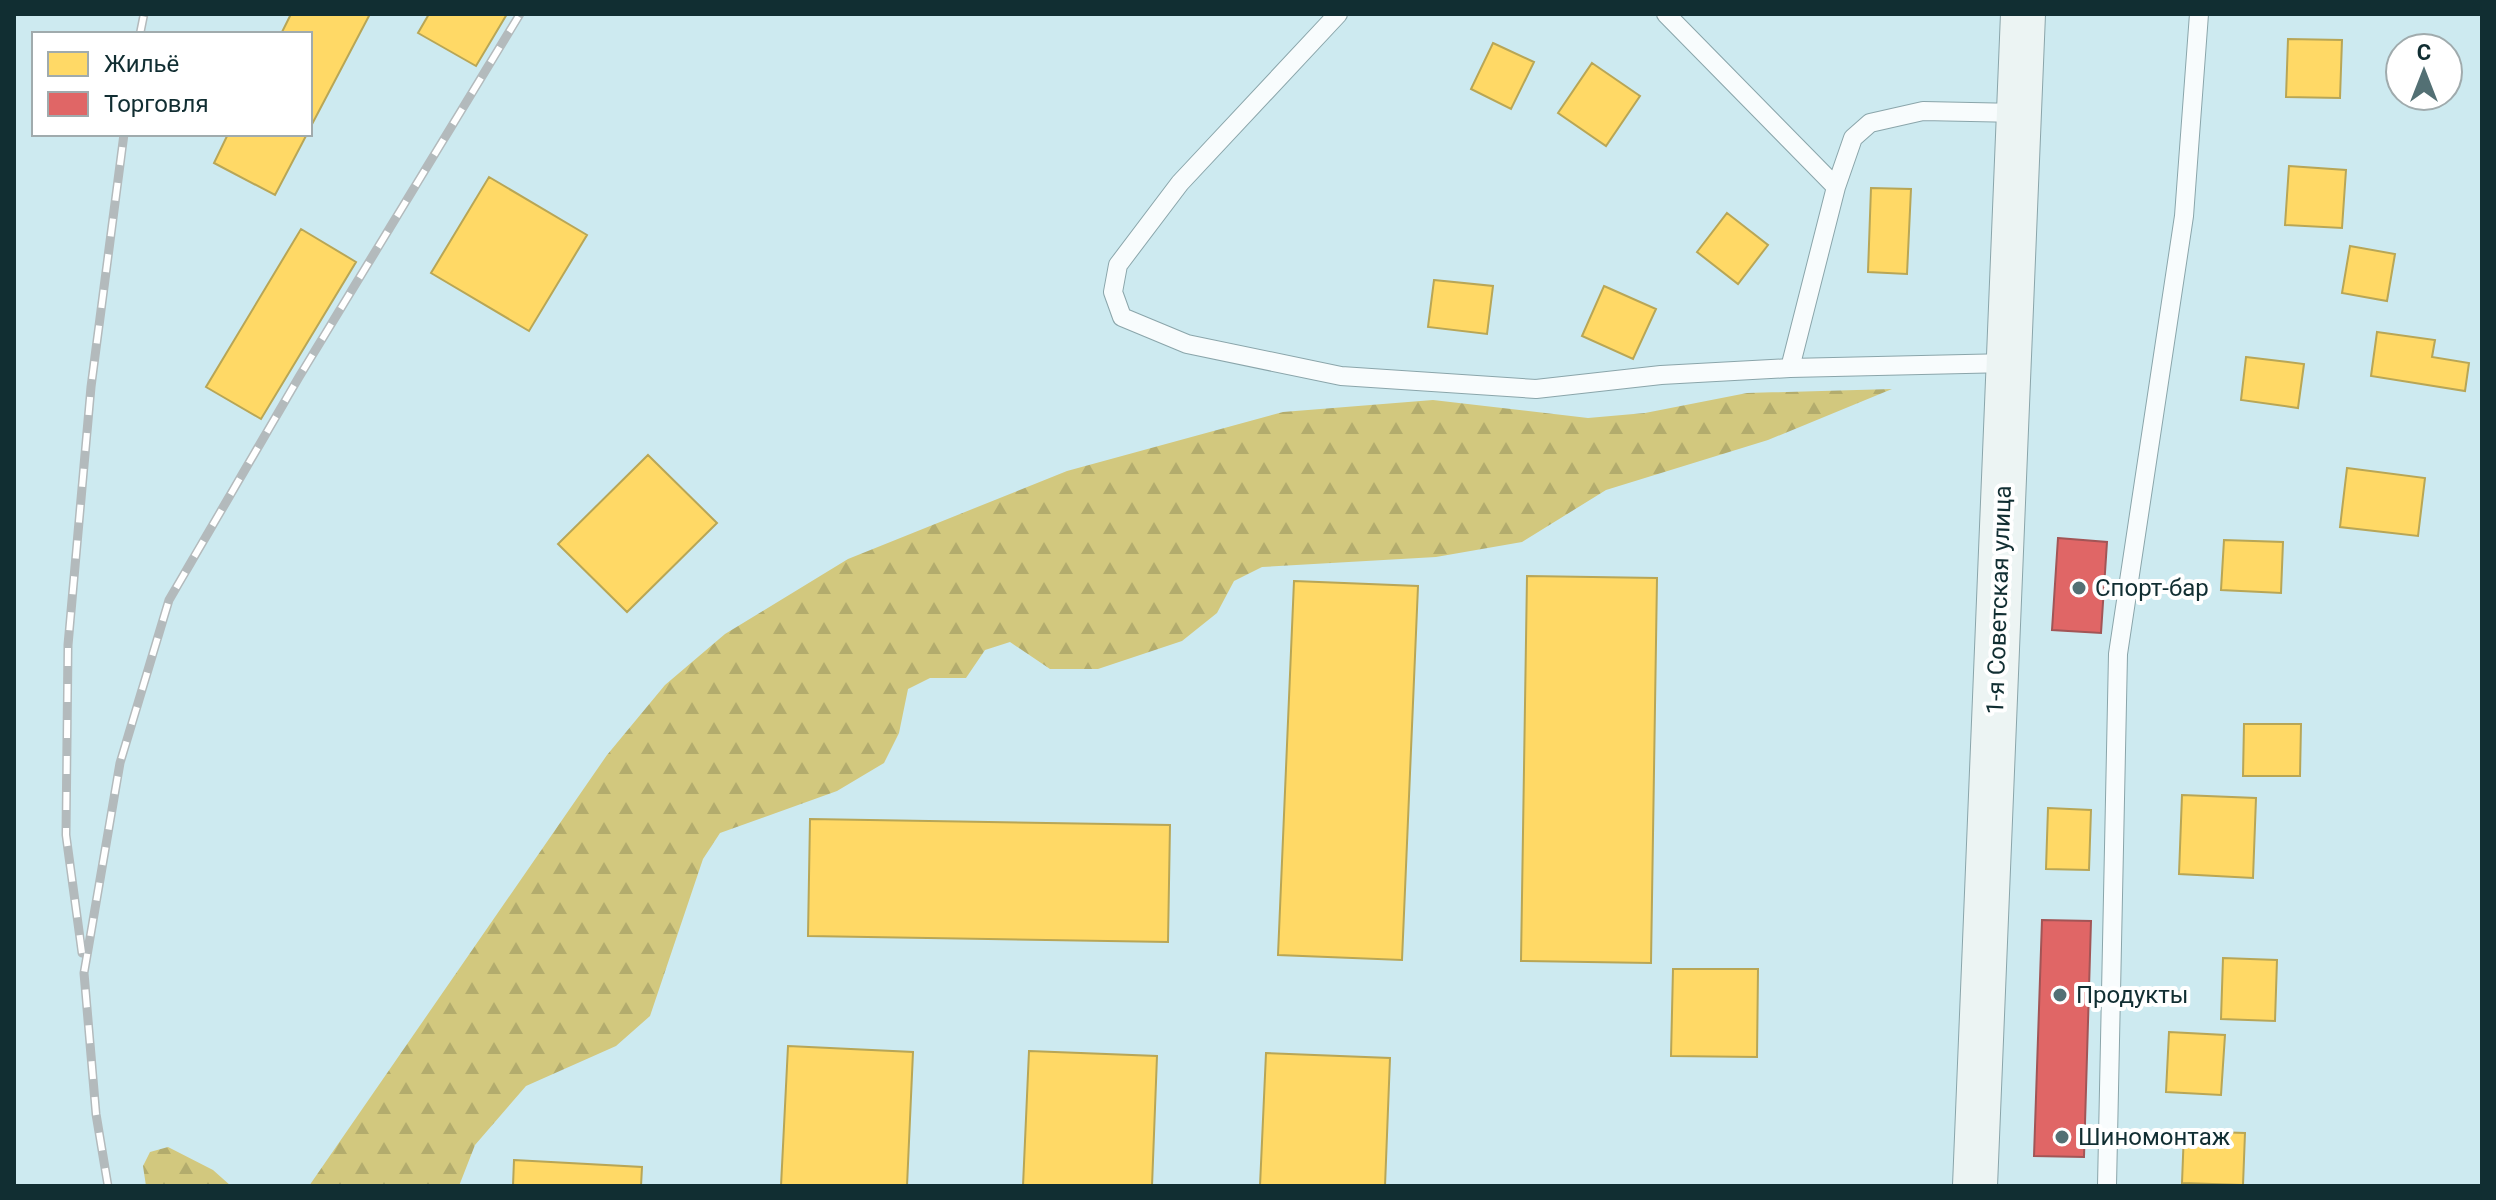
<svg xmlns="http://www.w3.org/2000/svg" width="2496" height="1200" viewBox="0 0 2496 1200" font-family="Roboto,sans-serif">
	<defs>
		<pattern id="forest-firs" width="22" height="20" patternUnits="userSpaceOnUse" patternTransform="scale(2)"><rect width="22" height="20" fill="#d2c87e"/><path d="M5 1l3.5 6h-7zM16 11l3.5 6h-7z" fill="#b3ac6d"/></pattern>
	</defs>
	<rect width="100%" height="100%" fill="#cdeaf0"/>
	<path fill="url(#forest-firs)" d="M1892,389L1768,440L1606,490L1522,542L1436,557L1262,567L1234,581L1217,613L1182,641L1098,669H1050L1010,642L985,650L966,678H930L908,689L899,733L884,763L837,791L720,833L703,859L650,1016L616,1046L526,1086L475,1145L459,1186H309L607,755L665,685L725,634L848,559L1067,471L1283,412L1433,400L1588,418L1645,413L1747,393Z
		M168,1147L213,1170L231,1186H146L143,1166L150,1152Z"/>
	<path fill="#ffd966" stroke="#b8a656" stroke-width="2" d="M291,14H370L310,128V34H281Z
		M429,14H507L476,66L418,33Z
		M2288,39L2342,40L2340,98L2286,97Z
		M1493,43L1534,62L1511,109L1471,89Z
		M1592,63L1640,96L1606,146L1558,113Z
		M228,134H307L275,195L214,163Z
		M2289,166L2346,170L2342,228L2285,225Z
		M489,177L587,235L529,331L431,273Z
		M1871,188L1911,189L1907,274L1868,272Z
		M1727,213L1768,245L1738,284L1697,252Z
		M301,229L356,262L261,419L206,387Z
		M2350,246L2395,254L2387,301L2342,293Z
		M1434,280L1493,286L1487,334L1428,327Z
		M1604,286L1656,309L1633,359L1582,336Z
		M2377,332L2435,340L2432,357L2469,363L2465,391L2371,376Z
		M2246,357L2304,364L2298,408L2241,400Z
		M648,455L717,523L627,612L558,544Z
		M2347,468L2425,478L2418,536L2340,527Z
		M2224,540L2283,542L2281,593L2221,590Z
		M1527,576L1657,578L1651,963L1521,961Z
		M1294,581L1418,586L1402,960L1278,955Z
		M2244,724H2301L2300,776H2243Z
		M2182,795L2256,798L2253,878L2179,874Z
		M2048,808L2091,810L2089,870L2046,869Z
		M810,819L1170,825L1168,942L808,936Z
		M2223,958L2277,960L2275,1021L2221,1019Z
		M1673,969H1758L1757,1057L1671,1056Z
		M2169,1032L2225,1035L2221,1095L2166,1092Z
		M788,1046L913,1052L907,1186H781Z
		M1029,1051L1157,1056L1152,1186H1023Z
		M1266,1053L1390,1058L1385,1186H1260Z
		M2184,1131L2245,1133L2243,1185L2182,1183Z
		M514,1160L642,1167L641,1186H513Z"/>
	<path fill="#e06666" stroke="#a25556" stroke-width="2" d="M2058,538L2107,542L2101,633L2052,630Z
		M2042,920L2091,921L2084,1157L2034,1156Z"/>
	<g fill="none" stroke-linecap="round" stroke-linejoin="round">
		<g stroke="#8aa5aa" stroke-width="20">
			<path id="lane" d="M1338,14L1180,183L1118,265L1113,292L1122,317L1187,344L1341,376L1536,389L1661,375L1790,368L2009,363
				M1666,14L1836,187
				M1790,368L1836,187L1853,138L1870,123L1923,111L2019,113
				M2107,1186L2118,654L2184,216L2199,14"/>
		</g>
		<g stroke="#8aa5aa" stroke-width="46">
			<path id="secondary" d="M1975,1186L2023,14"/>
		</g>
		<use href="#lane" stroke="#f8fcfd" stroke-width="18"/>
		<use href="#secondary" stroke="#ecf4f3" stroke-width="44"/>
		<g stroke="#b3babc" stroke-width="9">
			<path id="rail" d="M140,34L144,14
				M82,953L66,835L68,645L91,387L124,134
				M108,1186L96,1114L84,973L120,763L169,600L299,377L520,14"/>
		</g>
		<use href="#rail" stroke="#fff" stroke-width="6" stroke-dasharray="18" stroke-linecap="butt"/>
	</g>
	<g fill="#537074" stroke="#fff" stroke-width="3">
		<circle cx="2079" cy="588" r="8"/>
		<circle cx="2060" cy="995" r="8"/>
		<circle cx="2062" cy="1137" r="8"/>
	</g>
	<g text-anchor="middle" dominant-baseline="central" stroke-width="8" stroke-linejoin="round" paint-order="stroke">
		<g font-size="24" fill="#112e32" stroke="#fff" text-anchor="start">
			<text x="2095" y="588">Спорт-бар</text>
			<text x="2076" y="995">Продукты</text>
			<text x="2078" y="1137">Шиномонтаж</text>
		</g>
		<g font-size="24" fill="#112e32" stroke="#fff">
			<text transform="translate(1999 600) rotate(-88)">1-я Советская улица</text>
		</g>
	</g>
	<rect width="2496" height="1200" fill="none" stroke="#112e32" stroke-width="32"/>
	<rect x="32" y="32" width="280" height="104" fill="#ffffff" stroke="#a0abad" stroke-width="2"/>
	<rect x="48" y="52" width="40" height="24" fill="#ffd966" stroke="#a0abad" stroke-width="2"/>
	<text x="104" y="72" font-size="24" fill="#112e32">Жильё</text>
	<rect x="48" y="92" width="40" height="24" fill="#e06666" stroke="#a0abad" stroke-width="2"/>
	<text x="104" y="112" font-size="24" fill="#112e32">Торговля</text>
	<g transform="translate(2424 72)"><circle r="38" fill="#ffffff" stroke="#a0abad" stroke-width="2"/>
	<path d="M0-6L14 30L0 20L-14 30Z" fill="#537074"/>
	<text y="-12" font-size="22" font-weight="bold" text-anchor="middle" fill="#112e32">С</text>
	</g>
</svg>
